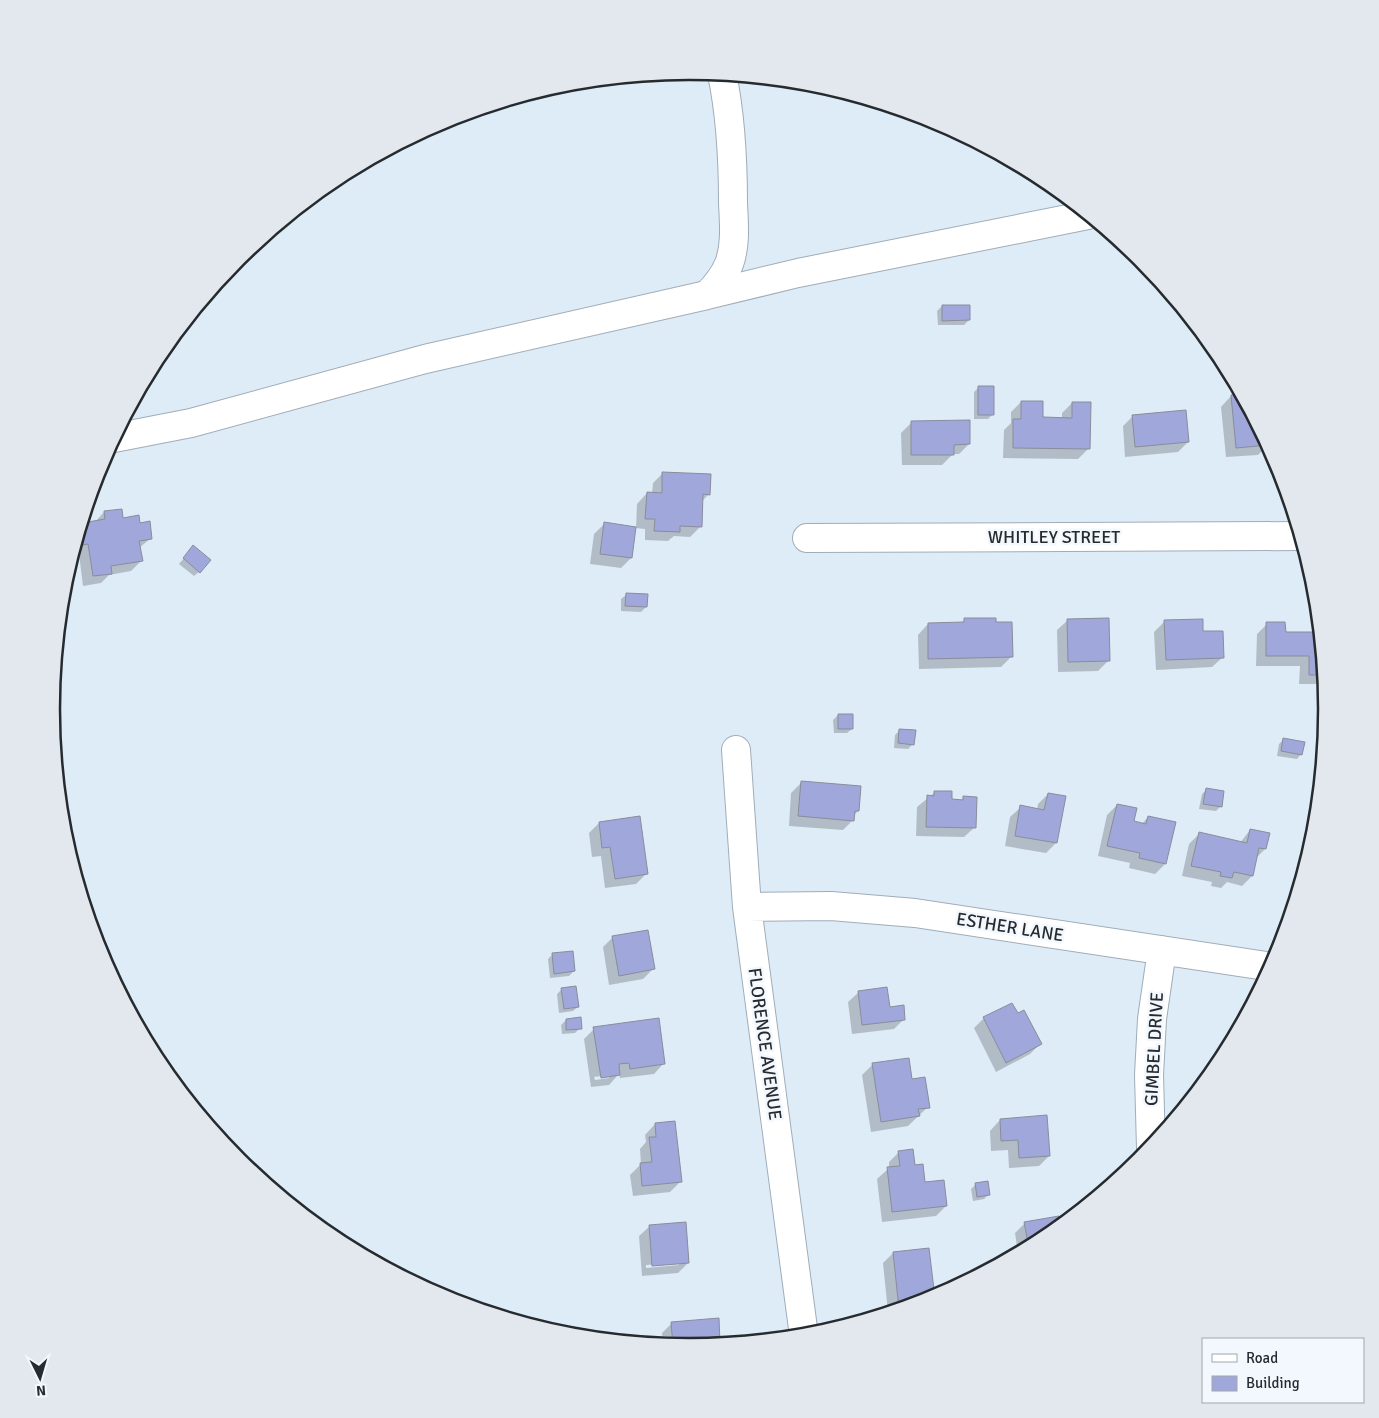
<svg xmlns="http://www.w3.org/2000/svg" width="1379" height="1418" viewBox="0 0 1379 1418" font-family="Signika,sans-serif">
	<rect width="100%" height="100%" fill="#deecf8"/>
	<path fill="#0003" fill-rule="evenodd" d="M942,306L969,320L964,325H938L937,311Z
		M978,388L993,414L988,419H974V392Z
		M1242,395L1270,449H1264L1258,455L1226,457L1221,407L1231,396Z
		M1021,402L1041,419H1062V413L1072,403L1088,449L1078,459L1003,458L1004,430L1011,423V412Z
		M1133,416L1188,442L1178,452L1125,457L1123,426Z
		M911,423L969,444L959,454H953L942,465H902L901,433Z
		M663,473L709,494L702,501L701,526L690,537L674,536L668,541L645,540V529L635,528L631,558L621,568L590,564L594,534L604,524L636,528L637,504L647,493L652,494L653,483Z
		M104,512L139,524L151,538L139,548L141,561L131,571L109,575L101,583L83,586L79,554L73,555L75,565L68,570L82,524L95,522Z
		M189,552L199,572L194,576L179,564Z
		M626,595L646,607L641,612L621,611V599Z
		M965,619L995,623L1011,657L1001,667L919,669L918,635L928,624H961Z
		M1068,620L1108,661L1098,671L1058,672L1057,630Z
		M1164,622L1202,633L1223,657L1212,667L1156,670L1154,632Z
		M1267,624L1284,634H1320L1325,679L1319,684H1299L1300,666H1256L1257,634Z
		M838,715L852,729L847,733H834L833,720Z
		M900,730L913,744L908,749L894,748L895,735Z
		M1284,739L1301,754L1297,759L1277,756L1279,744Z
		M801,783L858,811L854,815L853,820L843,830L789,826L791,793Z
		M1207,789L1221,806L1216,811L1199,809L1202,794Z
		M934,793L951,800L960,801L963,798L975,827L964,837L916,836L917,807Z
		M1048,794L1064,797L1056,843L1046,853L1005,846L1010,817L1021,807L1037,810L1038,804Z
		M1117,805L1132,822L1141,825L1148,817L1174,823L1165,864L1155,874L1129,868L1130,863L1098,856L1107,815Z
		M599,823L646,874L636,884L605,888L601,856L592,857L589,833Z
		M1250,830L1265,849L1256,858L1252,876L1242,886L1227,882L1221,888L1211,886L1212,882L1182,876L1189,844L1199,834L1240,843Z
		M613,937L653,969L643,979L609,985L603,947Z
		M553,954L574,971L569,976L550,978L548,959Z
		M562,989L578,1007L573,1011L559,1013L557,994Z
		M859,992L889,1008L904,1019L894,1029L852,1034L848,1002Z
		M1017,1014L1040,1044L1030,1054L996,1072L974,1028L984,1018Z
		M566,1020L580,1028L575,1033L562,1034L561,1025Z
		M594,1029L664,1063L654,1074L620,1078L619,1074L609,1085L591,1087L584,1039ZM609,1075V1078L595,1080L594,1077Z
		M872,1065L928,1107L908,1126L871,1132L862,1075Z
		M1000,1120L1049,1156L1039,1166L1009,1168L1008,1150L991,1151L990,1131Z
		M655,1124L680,1182L670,1192L633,1196L630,1175L641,1164L640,1149L646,1142L645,1135Z
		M899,1152L913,1166L924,1184L946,1206L936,1216L882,1222L877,1179L889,1168V1162Z
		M976,1184L989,1194L984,1199L973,1201L971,1189Z
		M1025,1223L1044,1240L1018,1253L1015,1233Z
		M650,1226L688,1263L678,1273L642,1276L639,1236ZM679,1263V1265L646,1268V1265Z
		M928,1249L933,1299L888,1312L883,1263L893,1253Z
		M717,1320L719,1344L689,1347L663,1345L662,1333L672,1323Z"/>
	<path fill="#a0a8db" stroke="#898c9b" d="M942,305H970V320L942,321Z
		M978,386H994V415H978Z
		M1241,394L1269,445L1236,448L1231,395Z
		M1021,401H1043V417L1072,418V402H1091L1090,449L1013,448V419H1021Z
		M1186,410L1189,442L1135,447L1132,415Z
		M970,420V444L954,445V455H911V421Z
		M662,472L711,474L710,495L703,494L702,527L680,526V532L654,531L655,519H645L647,492L662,493Z
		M122,509L123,518L139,515L140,523L150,521L152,539L139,541L143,561L111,566L112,574L93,576L88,544L77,546V541L82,523L105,519L104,511Z
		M604,522L636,527L632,558L600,554Z
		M193,545L211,560L200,573L183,558Z
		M74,555L76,565L69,567L72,556Z
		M626,593L648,594L647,607L625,606Z
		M964,618H996V622H1012L1013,657L928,659V623L964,622Z
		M1109,618L1110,661L1068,662L1067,619Z
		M1203,619V631H1223L1224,658L1166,660L1164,620Z
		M1266,622H1285L1286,632H1320L1324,675H1309V656H1266Z
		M838,714H853V729H838Z
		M899,729L916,730L914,745L898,743Z
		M1283,738L1305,742L1302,755L1281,751Z
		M801,781L861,786L859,811H855L854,821L798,816Z
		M1206,788L1224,791L1222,807L1203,804Z
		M934,791H952V799L963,800V796L977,797L976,828L926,827L927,795L934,796Z
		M1048,793L1066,796L1057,843L1015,836L1020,805L1044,810Z
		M1117,804L1137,808L1134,821L1146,824L1148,816L1176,822L1166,864L1139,858L1140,853L1107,846Z
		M640,816L648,874L615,879L610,847L602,848L599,822Z
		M1250,829L1270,833L1266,849L1259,848L1253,876L1234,872L1232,878L1220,876L1221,872L1191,866L1199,832L1247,843Z
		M648,930L655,969L619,976L612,936Z
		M573,951L575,971L554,974L552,953Z
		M576,986L579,1007L564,1009L561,988Z
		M887,987L890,1007L904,1005L905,1020L862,1025L858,991Z
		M1012,1003L1018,1013L1024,1010L1042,1044L1006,1063L983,1017Z
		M581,1017L582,1029L566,1030V1019Z
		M659,1018L665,1064L630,1069L629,1063L619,1064L620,1075L601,1078L593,1027Z
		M909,1058L912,1079L925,1077L930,1108L918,1109L920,1116L881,1122L872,1063Z
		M1047,1115L1050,1156L1019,1158L1018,1140L1001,1141L1000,1119Z
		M675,1121L682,1182L642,1186L640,1163L652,1162L649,1137H656L655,1123Z
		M913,1149L915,1165L923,1164L925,1182L944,1180L947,1206L892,1212L887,1167L900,1166L898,1151Z
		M988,1181L990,1195L977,1197L975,1183Z
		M1059,1216L1061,1226L1044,1240L1029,1248L1024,1222Z
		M686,1222L689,1263L652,1266L649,1225Z
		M929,1248L935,1298L899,1309L893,1252Z
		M719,1318L720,1344L689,1347L673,1346L671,1322Z"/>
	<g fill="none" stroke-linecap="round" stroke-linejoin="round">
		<g stroke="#a0adb9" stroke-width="30">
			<path id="minor" d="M707,295L798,273L1088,215
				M114,438L191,423L425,359L707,295C716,286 724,276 729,264C736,245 734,224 733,203C733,160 731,117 722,74
				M807,538L1301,536
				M736,750L747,907L804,1336
				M747,907L831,906L915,913L1272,967
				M1151,1148L1149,1075L1152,1019L1162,950"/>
		</g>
		<use href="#minor" stroke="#fff" stroke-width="28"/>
	</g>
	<g text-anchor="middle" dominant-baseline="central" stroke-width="5" stroke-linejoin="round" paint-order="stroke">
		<g font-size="18" fill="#262b2f" stroke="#f2f8fd">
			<text x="1054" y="537">WHITLEY STREET</text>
			<text transform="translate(1010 927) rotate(9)">ESTHER LANE</text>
			<text transform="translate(765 1044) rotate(82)">FLORENCE AVENUE</text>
			<text transform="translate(1154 1049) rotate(-87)">GIMBEL DRIVE</text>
		</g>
	</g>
	<path d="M0 0H1379V1418H0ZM60 709a629 629 0 1 1 1258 0a629 629 0 1 1-1258 0Z" fill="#e2e8ed" fill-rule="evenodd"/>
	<path fill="none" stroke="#262b2f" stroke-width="2.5" d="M60 709a629 629 0 1 1 1258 0a629 629 0 1 1-1258 0Z"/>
	<rect x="1202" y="1338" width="162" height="65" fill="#f2f8fd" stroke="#a0a6ab"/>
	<rect x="1212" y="1354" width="25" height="8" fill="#ffffff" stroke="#a0a6ab"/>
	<text x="1246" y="1363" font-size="15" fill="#262b2f">Road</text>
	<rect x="1212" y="1376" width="25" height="15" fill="#a0a8db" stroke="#a0a6ab"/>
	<text x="1246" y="1388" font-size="15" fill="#262b2f">Building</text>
	<g transform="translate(40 1378) rotate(175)" stroke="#f2f8fd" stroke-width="4" paint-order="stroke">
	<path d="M0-4L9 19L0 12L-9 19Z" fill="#262b2f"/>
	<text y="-8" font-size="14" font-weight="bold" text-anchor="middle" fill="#262b2f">N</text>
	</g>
</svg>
